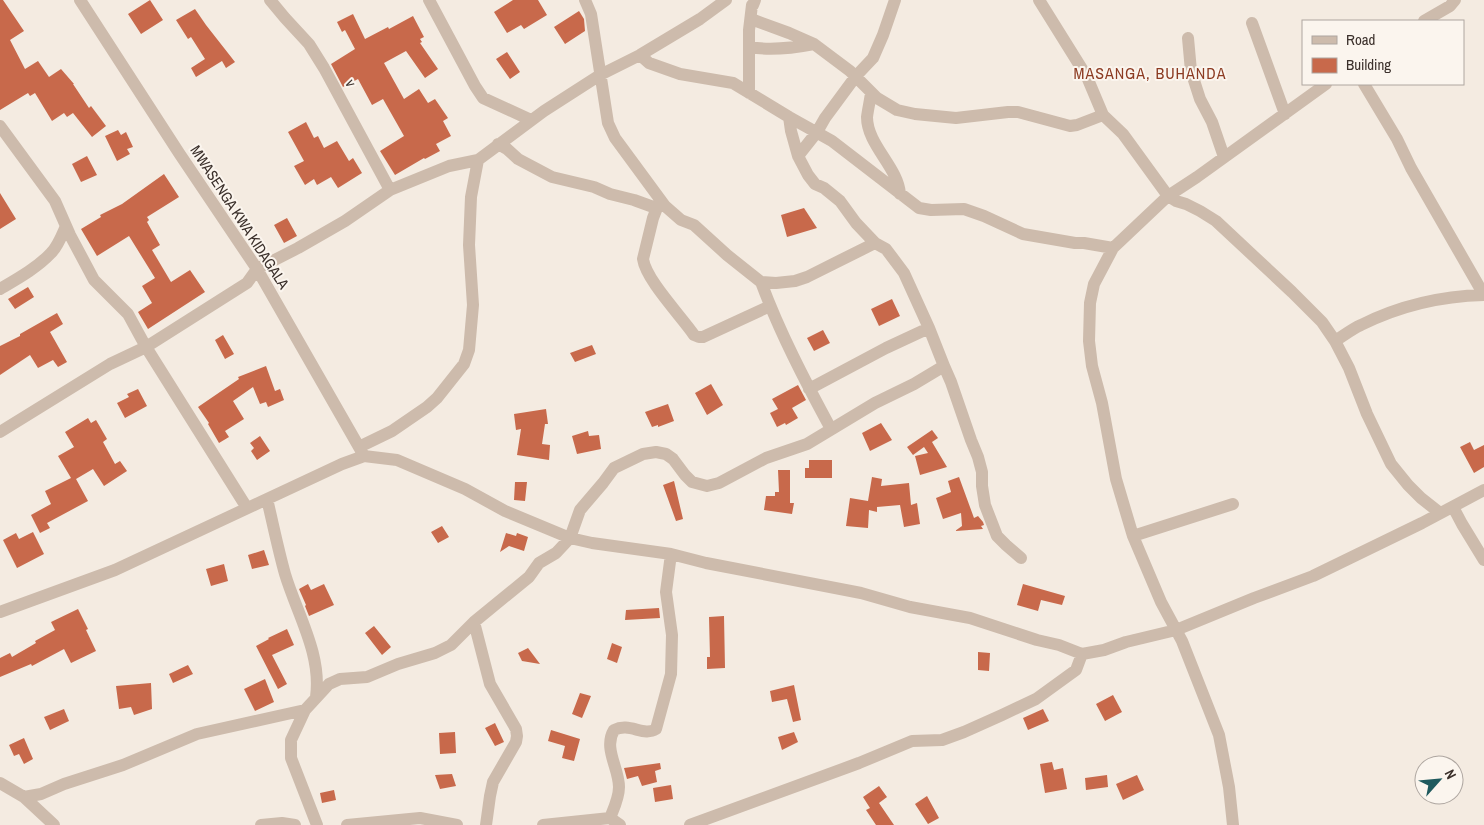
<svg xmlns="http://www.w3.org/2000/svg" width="1484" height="825" viewBox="0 0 1484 825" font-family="'Archivo Narrow',sans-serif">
	<rect width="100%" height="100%" fill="#f4ebe1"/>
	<path fill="#c8694b" d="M0,0H3L24,31L10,40L25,69L38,61L49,77L61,69L74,84H73L89,108L91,106L106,126L92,137L73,113L67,117L64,113L52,121L35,93L30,96L28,93L0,110Z
		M150,0L163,20L141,34L128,14Z
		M513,0H538L547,15L524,29L521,25L507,33L494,12Z
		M195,9L206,25L235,62L226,68L222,61L196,77L191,68L205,59L191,37L188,39L176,20Z
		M579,11L584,19L585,31L565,44L554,27Z
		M353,14L365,39L388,27L389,29L413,16L424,37L420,39L422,42L420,43L438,69L425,78L406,51L384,63L404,99L419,89L428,103L435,99L448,118L443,121L451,136L436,144L440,151L425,159L424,158L395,175L380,151L404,136L383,99L372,105L358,79L343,87L331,64L355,49L345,30L342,32L337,22Z
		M507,52L520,72L510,79L496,59Z
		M306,122L314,138L318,136L324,148L337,141L349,161L353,158L362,173L338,188L331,177L317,185L314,179L305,185L294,166L304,161L288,132Z
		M118,130L121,135L126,132L133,147L127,149L130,154L117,161L105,136Z
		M87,156L97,175L81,182L72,164Z
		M164,174L179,197L147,217L149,220L147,222L160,245L152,250L171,282L190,270L205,292L148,329L138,312L152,303L142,286L155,278L129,236L97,256L81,229L101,217L100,215L122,204Z
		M0,193L16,219L0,229Z
		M804,208L817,228L787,237L781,215Z
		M287,218L297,236L284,243L274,225Z
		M28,287L34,297L15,309L8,299Z
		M892,299L900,316L879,326L871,309Z
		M57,313L63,324L50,332L67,362L58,367L53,360L38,368L30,355L0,375V346L20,336V334Z
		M823,330L830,343L814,351L807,338Z
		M223,335L234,354L225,359L215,340Z
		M592,345L596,354L575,362L570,353Z
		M266,366L275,391L280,389L284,400L268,407L266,402L260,404L253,387L233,401L244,419L225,431L229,437L219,443L208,424L209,423L198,407L239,379L238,377Z
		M711,384L723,405L707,415L695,393Z
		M798,385L806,400L792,408L798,418L786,425L785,423L777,427L770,413L778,409L772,399Z
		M138,389L147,406L125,418L117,403L129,397L127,394Z
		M668,404L674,421L658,427V425L652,427L645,412Z
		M546,409L548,424H545L542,444L550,445L549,460L517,455L521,429L516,430L514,414Z
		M88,418L91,423L96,420L107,439L103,442L115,464L120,461L127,471L104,486L93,469L76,479L88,501L47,523L50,528L40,533L31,515L51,504L45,491L71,478L58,456L74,447L65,432Z
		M881,423L892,440L870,451L862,433Z
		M932,430L938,438L932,442L947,467L920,475L915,456L928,453L924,447L913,455L907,447Z
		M588,431L589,436L599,435L601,449L577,454L572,436Z
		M260,436L270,451L257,460L251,451L254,448L250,443Z
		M1470,442L1474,450L1484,445V467L1474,473L1460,447Z
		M809,460H832V478H805V468H809Z
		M778,470H790V503H794L792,514L764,510L766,496H775V492H779Z
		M872,477L882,479L881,486L909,483L911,505L917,503L920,524L904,527L900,505L877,507V512L869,510L868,528L846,526L850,498L868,501Z
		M959,477L974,518L978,516L983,522L984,525L981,526L983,529L955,531L962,526L961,513L943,519L936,498L951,492L948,481Z
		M674,481L683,519L676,521L663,485Z
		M515,482H527L525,501L514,500Z
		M442,526L449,537L438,543L431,532Z
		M33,532L44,554L17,568L3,540L16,533L19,539Z
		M506,533L516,536L517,533L528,537L524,551L509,546L500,552Z
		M264,550L269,565L252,569L248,555Z
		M224,564L228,581L211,586L206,569Z
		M308,584L311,590L324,584L334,605L309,616L305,606L306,605L299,589Z
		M1023,584L1065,596L1062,605L1041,600L1038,611L1017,605Z
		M659,608L660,618L625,620L626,610Z
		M78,609L88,629L86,630L96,651L71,663L64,649L32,666L31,664L0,677V658L10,653L12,657L36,643L35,641L55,630L51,622Z
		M724,616L725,668L707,669V657H710L709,617Z
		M374,626L391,647L382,655L365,633Z
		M287,629L294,645L272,655L287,684L278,689L256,646L269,639L268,638Z
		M612,643L622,647L617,663L607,659Z
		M528,648L540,664L522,661L518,653Z
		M978,652L990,653L989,671L978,670Z
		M188,665L193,674L173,683L169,674Z
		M265,679L274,702L255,711L244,689Z
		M151,683L152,709L134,715L131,707L119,709L116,686Z
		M794,685L801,720L793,722L787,699L772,702L770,691Z
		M580,693L591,696L582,718L572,714Z
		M1113,695L1122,712L1105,721L1096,704Z
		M64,709L69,721L50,730L44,717Z
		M1043,709L1049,721L1028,730L1023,718Z
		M495,723L504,742L495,746L485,728Z
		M551,730L580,739L574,761L562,758L565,746L548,741Z
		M455,732L456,753L440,754L439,733Z
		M794,732L798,742L782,750L778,737Z
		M24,738L33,759L24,764L19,754L14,756L9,745Z
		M1052,762L1054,770L1063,768L1067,789L1045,793L1040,764Z
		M660,763L661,769L655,771L657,782L642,786L638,776L627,779L624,768Z
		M452,774L456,786L440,789L435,775Z
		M1107,775L1108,787L1086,790L1085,778Z
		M1137,775L1144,790L1123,800L1116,784Z
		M671,785L673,799L655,802L653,788Z
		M879,786L887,797L879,803L894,825H876L866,810L870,808L863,797Z
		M334,790L336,800L322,803L320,793Z
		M927,796L939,818L928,824L915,804Z"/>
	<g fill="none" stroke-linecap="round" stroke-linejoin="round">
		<path stroke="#cdbbac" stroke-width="12" d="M80,0L179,153L257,269L363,454
			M270,0L285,18L309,44L324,68L390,190
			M429,0L475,86L483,98L531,120
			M585,0L591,14L608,123L615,138L665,206L681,220L694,225L727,255L761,282L776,283L795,281L807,277L875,243
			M1039,0L1087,77L1103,115L1123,134L1168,196L1176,201L1186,204L1200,211L1216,221L1292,292L1322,322L1335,341L1349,368L1367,414L1391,464L1408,485L1421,498L1440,513
			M751,19L789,33L814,44L850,71L877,98L897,110L915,114L956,118L1008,112H1018L1070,126L1077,125L1103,115
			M1424,21L1450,6L1455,0
			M1252,23L1285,114
			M1188,38L1191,71L1200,99L1212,122L1224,157
			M750,47C771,51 793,48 814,44
			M1364,84L1397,139L1411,168L1484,295
			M749,93V30L752,5H753L755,0
			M871,93C870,101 868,109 867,117C867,145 898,167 900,194
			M789,117L832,141L919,208L931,210L964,209L984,216L1023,234L1075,243H1084L1113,248
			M0,126L55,201L70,235L94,280L128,314L146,347L247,508
			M498,144L507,149L518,159L552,177L594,187L610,194L634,200L656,208
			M798,156L817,132L825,118L856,76L873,58L883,35L895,0
			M660,200L653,218L643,259C646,280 681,316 694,335L699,337H703L770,306
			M761,282C780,333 805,381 831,429
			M0,289C17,279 37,268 51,253C58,246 62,235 66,226
			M1335,341C1343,336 1352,329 1361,325C1399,306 1442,296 1484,295
			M944,366L951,382L971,440L978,457L982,472V486L985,505L997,536L1006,545L1021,558
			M809,389L886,348L929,328
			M0,432L110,364L146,347L247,283L257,269L298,248L345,221L390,190L449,166L478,160
			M359,447L392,431L427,407L437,398L464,364L469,350L473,305L469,245L471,197L478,160L544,111L600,75L640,55L700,19L726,0
			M267,499C273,524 278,549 285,574C297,614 322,654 316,697
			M1453,507L1462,524L1484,560
			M1133,536L1233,504
			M0,612L115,570L342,464L364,456L397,460L465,489L505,511L570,538L592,543L671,554L706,563L861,593L910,607L970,618L1037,640L1059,645L1082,654L1104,650L1126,642L1176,630L1254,598L1313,576L1422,523L1484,490
			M474,622L490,684L516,729L517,736L516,742L493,782L490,796L486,825
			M0,783L24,797L54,825
			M24,797L41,794L64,784L123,765L197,734L305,710
			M610,818C614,808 619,798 619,787C619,768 603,748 614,730C630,722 643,737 656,729L671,674L672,635L666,592L671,554
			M261,825L282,823L295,825
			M317,825L291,758V740L305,710L329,684L340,679L367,677L398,664L435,653L451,645L474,622L529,577L539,563L556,553L570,538L580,510L603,483L614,468L643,454L656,452L666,454L673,459L685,475L692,482L707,486L719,483L766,458L807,444L875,403L914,384L944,366L929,328L904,273L886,249L875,243L856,223L840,201L824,188L815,184L808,175L798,156L791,131L789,117L733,83L680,74L649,63L640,55
			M347,825L420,818L457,825
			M543,825L610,818L620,825
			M690,825L859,763L912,741L942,740L964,732L1002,715L1036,699L1076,670L1082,654
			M1233,825L1229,787L1219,735L1182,641L1161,602L1133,536L1116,479L1102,403L1092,366L1089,341L1090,303L1094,284L1113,248L1168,196L1197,177L1326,84"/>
	</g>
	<g text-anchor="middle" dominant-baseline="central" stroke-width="4" stroke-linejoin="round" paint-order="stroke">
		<g font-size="15" fill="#3b302b" stroke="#fbf5ee">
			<text transform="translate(351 83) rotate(62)">v</text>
			<text transform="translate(240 217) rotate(57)">MWASENGA KWA KIDAGALA</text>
		</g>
		<g font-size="16" letter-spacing="1" fill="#8c3b22" stroke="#fbf5ee">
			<text x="1150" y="73">MASANGA, BUHANDA</text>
		</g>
	</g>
	<rect x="1302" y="20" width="162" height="65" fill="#fbf5ee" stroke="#aea6a0"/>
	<rect x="1312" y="36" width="25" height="8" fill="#cdbbac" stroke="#aea6a0"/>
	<text x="1346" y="45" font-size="15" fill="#3b302b">Road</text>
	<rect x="1312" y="58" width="25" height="15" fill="#c8694b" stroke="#aea6a0"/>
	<text x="1346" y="70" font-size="15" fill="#3b302b">Building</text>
	<g transform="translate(1439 780) rotate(63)"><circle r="24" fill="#fbf5ee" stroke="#aea6a0"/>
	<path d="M0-4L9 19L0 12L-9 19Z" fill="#1f5a5e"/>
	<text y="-8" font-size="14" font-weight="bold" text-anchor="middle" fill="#3b302b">N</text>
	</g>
</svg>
